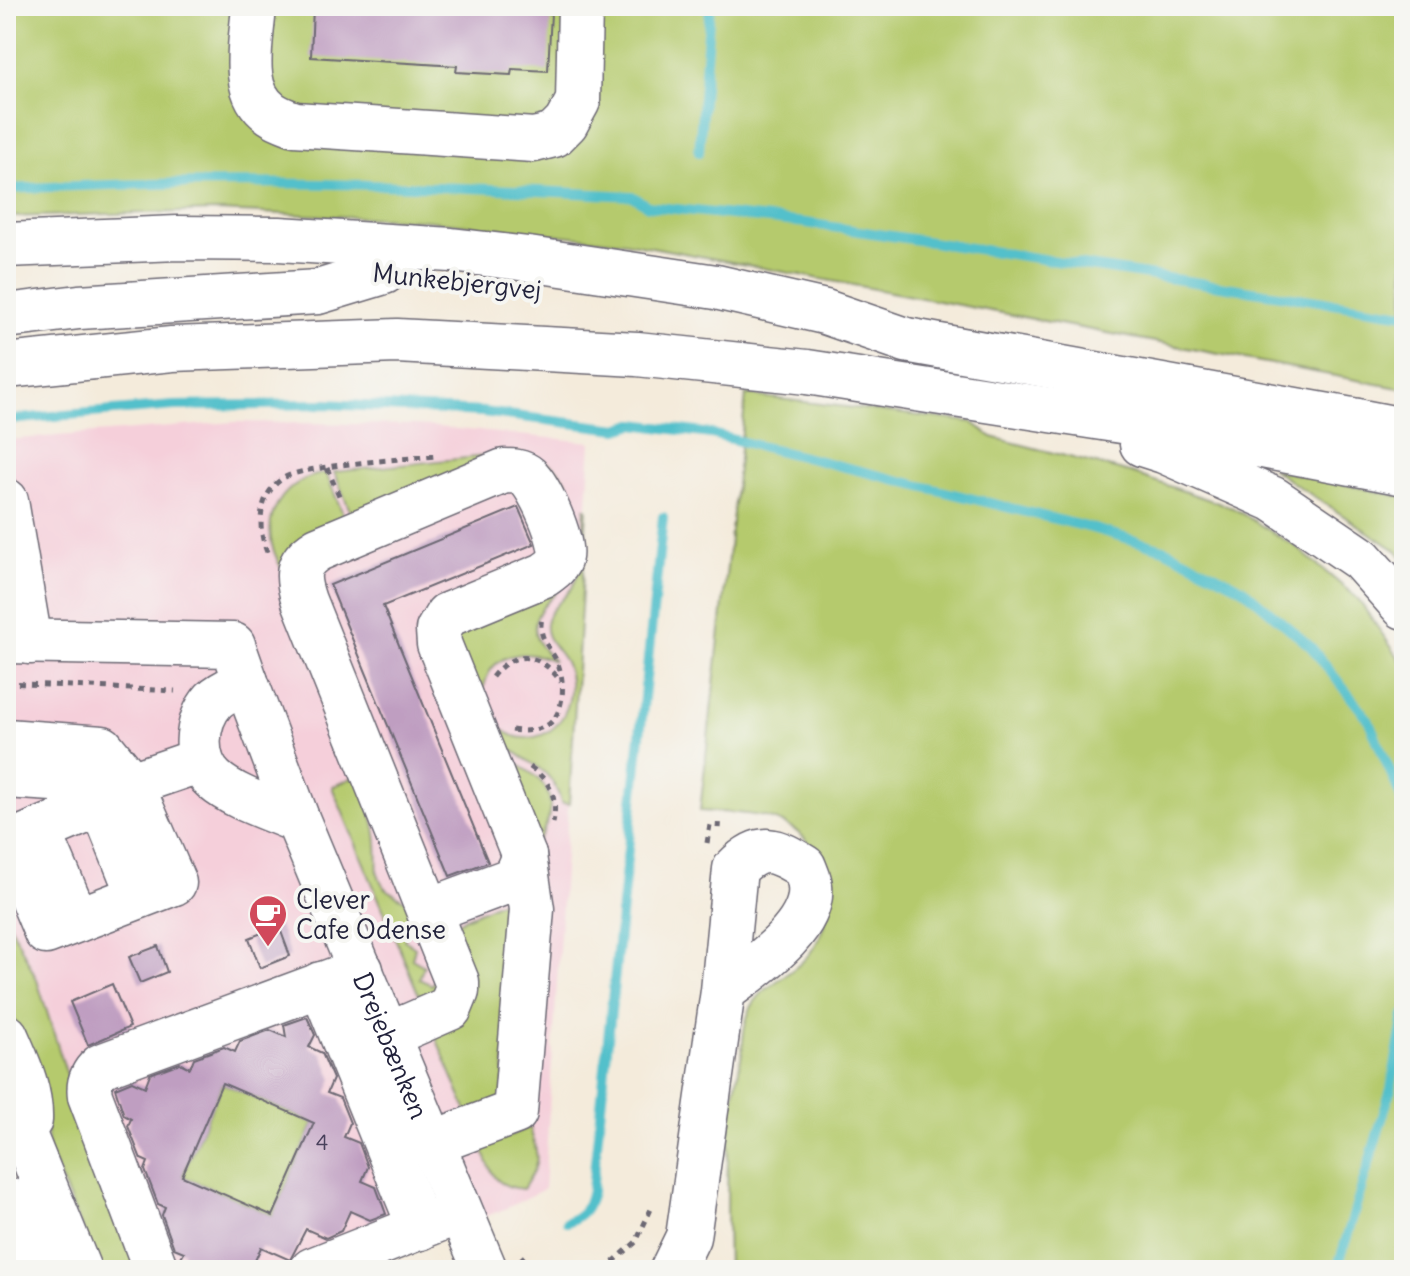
<svg xmlns="http://www.w3.org/2000/svg" width="1410" height="1276" viewBox="0 0 1410 1276" font-family="Delius,sans-serif">
	<rect width="100%" height="100%" fill="#f6f6f2"/>
	<filter id="ink" filterUnits="userSpaceOnUse"><feTurbulence type="fractalNoise" baseFrequency=".0125" numOctaves="2"/><feDisplacementMap in="SourceGraphic" scale="16" xChannelSelector="R" yChannelSelector="G"/><feConvolveMatrix kernelMatrix="1 2 1 2 8 2 1 2 1" color-interpolation-filters="sRGB"/></filter>
	<filter id="wash" filterUnits="userSpaceOnUse"><feTurbulence type="fractalNoise" baseFrequency=".006" numOctaves="4" result="noise"/><feDisplacementMap in="SourceGraphic" scale="32" xChannelSelector="R" yChannelSelector="G"/><feGaussianBlur stdDeviation="1.8" result="paint"/><feColorMatrix in="noise" values="0 0 0 0 0 0 0 0 0 0 0 0 0 0 0 0 0 1.4 0 .05"/><feComposite in="paint" operator="in"/></filter>
	<g filter="url(#wash)">
		<rect width="100%" height="100%" fill="#f4ebdb"/>
		<path fill="#f5cfda" d="M235,422L416,425L591,442L544,1189L507,1208L350,1270H144L65,1069L37,980L6,916V440Z"/>
		<path fill="#b5ca6d" stroke="#6c7654" stroke-width="2" d="M6,6H1404V389L625,242L422,220L217,211L6,217Z
			M746,395L972,422L992,437L1131,473L1233,508L1296,547L1357,598L1404,665V1250L1396,1270H728C727,1221 726,1173 730,1124C732,1100 738,1076 742,1053C743,1043 743,1032 746,1022C754,984 790,980 810,953C842,910 830,841 778,821C755,812 724,813 700,811Z
			M514,453C561,458 577,483 574,529C572,549 571,565 562,583C555,599 538,605 535,624C533,640 544,651 554,661C529,650 494,650 485,683C482,691 483,701 482,709L448,634L552,580L542,476L355,523L334,472Z
			M1272,469L1404,497V560L1397,551Z
			M326,473L348,526L287,580C282,569 275,557 272,545C263,507 291,478 326,473Z
			M585,508H587L569,804L561,803C551,759 519,767 499,734L501,728C510,736 522,740 535,737C567,730 578,690 565,662C558,648 541,638 547,619C551,607 566,598 573,586C585,564 583,533 585,508Z
			M502,754C512,763 525,767 535,776C557,794 552,820 537,841Z
			M358,775C363,791 370,807 374,823C386,874 358,881 420,907L404,940L415,947L412,959L424,966L419,979L432,985L442,965L449,979L423,1005L332,787Z
			M512,896L503,1098L467,1112L434,1033L447,927Z
			M6,916L37,980L65,1069L144,1270H100L48,1150L44,1094L6,1007Z
			M222,1083L314,1123L273,1216L182,1176Z
			M530,1127C538,1159 542,1160 523,1189C492,1186 493,1174 482,1148Z"/>
		<g fill="none" stroke-linecap="round" stroke-linejoin="round">
			<path stroke="#53c0cb" stroke-width="10" d="M699,152L710,6
				M6,189C215,178 424,184 632,196L648,206L806,223L1404,314
				M6,420L174,406L327,404L483,412L618,429L634,424L711,434L1091,528L1164,549L1242,588L1311,647L1368,719L1401,797L1404,813
				M567,1222C583,1215 588,1208 592,1191L663,517
				M1337,1270L1391,1089L1404,1015"/>
		</g>
		<g id="blocks">
			<path fill="#bf9ec1" fill-rule="evenodd" d="M313,6H517V11L551,13L548,71L512,69L511,75L456,72L457,66L311,57Z
				M518,507L534,544L383,606L488,862L450,876L330,585Z
				M279,926L290,956L260,968L249,938Z
				M158,946L167,972L140,983L129,957Z
				M112,984L130,1027L88,1045L70,1002Z
				M307,1017L315,1035L309,1047L322,1053L333,1079L327,1093L340,1098L350,1123L344,1137L359,1143L368,1167L362,1181L376,1187L386,1214L370,1220L350,1211L341,1231L326,1238L306,1229L290,1260L261,1247L251,1270H180L179,1261L184,1252L174,1248L162,1215L165,1207L158,1204L145,1170L148,1162L141,1159L128,1126L131,1119L124,1115L115,1088L132,1081L145,1087L150,1074L180,1063L190,1068L194,1058L224,1047L235,1052L240,1041L270,1030L286,1037L284,1025ZM222,1083L314,1123L273,1216L182,1176Z"/>
		</g>
	</g>
	<g filter="url(#ink)">
		<use href="#blocks" fill-opacity="0" stroke="#6c6873" stroke-width="2"/>
		<g fill="none" stroke-linecap="round" stroke-linejoin="round">
			<g stroke="#6c6873" stroke-width="47">
				<g id="minor">
					<path d="M254,6C252,41 238,90 271,113C278,118 287,121 295,124L534,140L554,135L566,123L578,101L580,6"/>
					<path d="M6,245L178,238L279,239L451,250L528,259L716,287L825,312L906,340L1357,421"/>
					<path d="M6,316L79,307L318,292L384,272"/>
					<path d="M6,501L30,642"/>
					<path d="M6,641L233,645L246,682"/>
					<path d="M6,741L102,748L131,784L174,883L46,932L6,835"/>
					<path d="M6,776L131,784"/>
					<path d="M102,804L139,896"/>
					<path id="s1" d="M298,821C274,810 234,798 214,780C192,761 195,721 214,700C222,692 236,687 246,682L298,821L485,1270"/>
					<path d="M39,831L77,920"/>
					<path d="M10,843L102,804L131,784L201,760"/>
					<path d="M425,901L441,906L514,879L524,856"/>
					<path d="M321,984L420,1228"/>
					<path d="M388,1035L450,1008L457,991V982L304,601C296,577 295,563 318,549L504,471C512,471 521,471 528,477C540,488 564,541 560,557C558,566 551,570 544,575L447,615L438,630L439,644L524,856L532,909L515,1112L432,1143"/>
					<path d="M6,1036C18,1064 31,1089 30,1120"/>
					<path d="M6,1090L79,1270"/>
					<path d="M6,1199L39,1270"/>
					<path d="M156,1270L90,1096C88,1083 91,1075 101,1066L361,970"/>
					<path d="M312,1270L448,1216"/>
					<path d="M672,1270L688,1237L723,991L735,869C761,842 775,849 804,867C806,873 810,880 810,886C815,929 753,968 723,991"/>
				</g>
			</g>
			<g stroke="#6c6873" stroke-width="47">
				<path id="highway" d="M6,366L172,349L397,341L637,354L807,372L974,398L1173,429L1404,473
					M1357,421L1404,430
					M1142,444L1164,451L1273,499L1361,559L1404,607"/>
			</g>
			<path stroke="#6c6873" stroke-width="5" stroke-dasharray="6 6" stroke-linecap="butt" d="M327,468L341,500
				M267,552C257,528 258,495 282,479C301,465 407,459 436,456
				M492,677C515,647 542,654 561,682
				M6,683L175,691
				M512,730C525,732 538,731 549,724C565,711 565,682 558,664C551,647 537,639 542,618
				M530,767C551,781 558,799 553,823
				M707,843L710,825L725,826
				M521,1256L533,1270
				M604,1270L636,1242L651,1209"/>
			<use href="#minor" stroke="#fff" stroke-width="44"/>
			<use href="#highway" stroke="#fff" stroke-width="44"/>
		</g>
	</g>
	<defs>
		<g id="cafe-pin" transform="scale(2)"><path d="M0 17L-7.5 6A9.5 9.5 0 1 1 7.5 6Z" fill="#d1495b" stroke="#f6f6f2"/><path d="M-5.5-4.5H6V0H3Q3 3.5 0 3.5H-2.5Q-5.5 3.5-5.5 0ZM3-3.2v2h1.7v-2ZM-6 4.5H4V6H-6Z" fill="#fff"/></g>
	</defs>
	<g fill-rule="evenodd">
		<use href="#cafe-pin" x="268" y="914"/>
	</g>
	<g text-anchor="middle" dominant-baseline="central" stroke-width="8" stroke-linejoin="round" paint-order="stroke">
		<g font-size="22" fill="#49415c">
			<text x="322" y="1142">4</text>
		</g>
		<g font-size="26" fill="#22223b" stroke="#f6f6f2">
			<text transform="translate(457 281) rotate(6)">Munkebjergvej</text>
			<text stroke="none"><textPath href="#s1" startOffset="610">Drejebænken</textPath></text>
		</g>
		<g font-size="26" fill="#22223b" stroke="#f6f6f2" text-anchor="start">
			<text x="296" y="899">Clever<tspan x="296" dy="30">Cafe Odense</tspan></text>
		</g>
	</g>
	<rect width="1410" height="1276" fill="none" stroke="#f6f6f2" stroke-width="32"/>
</svg>
